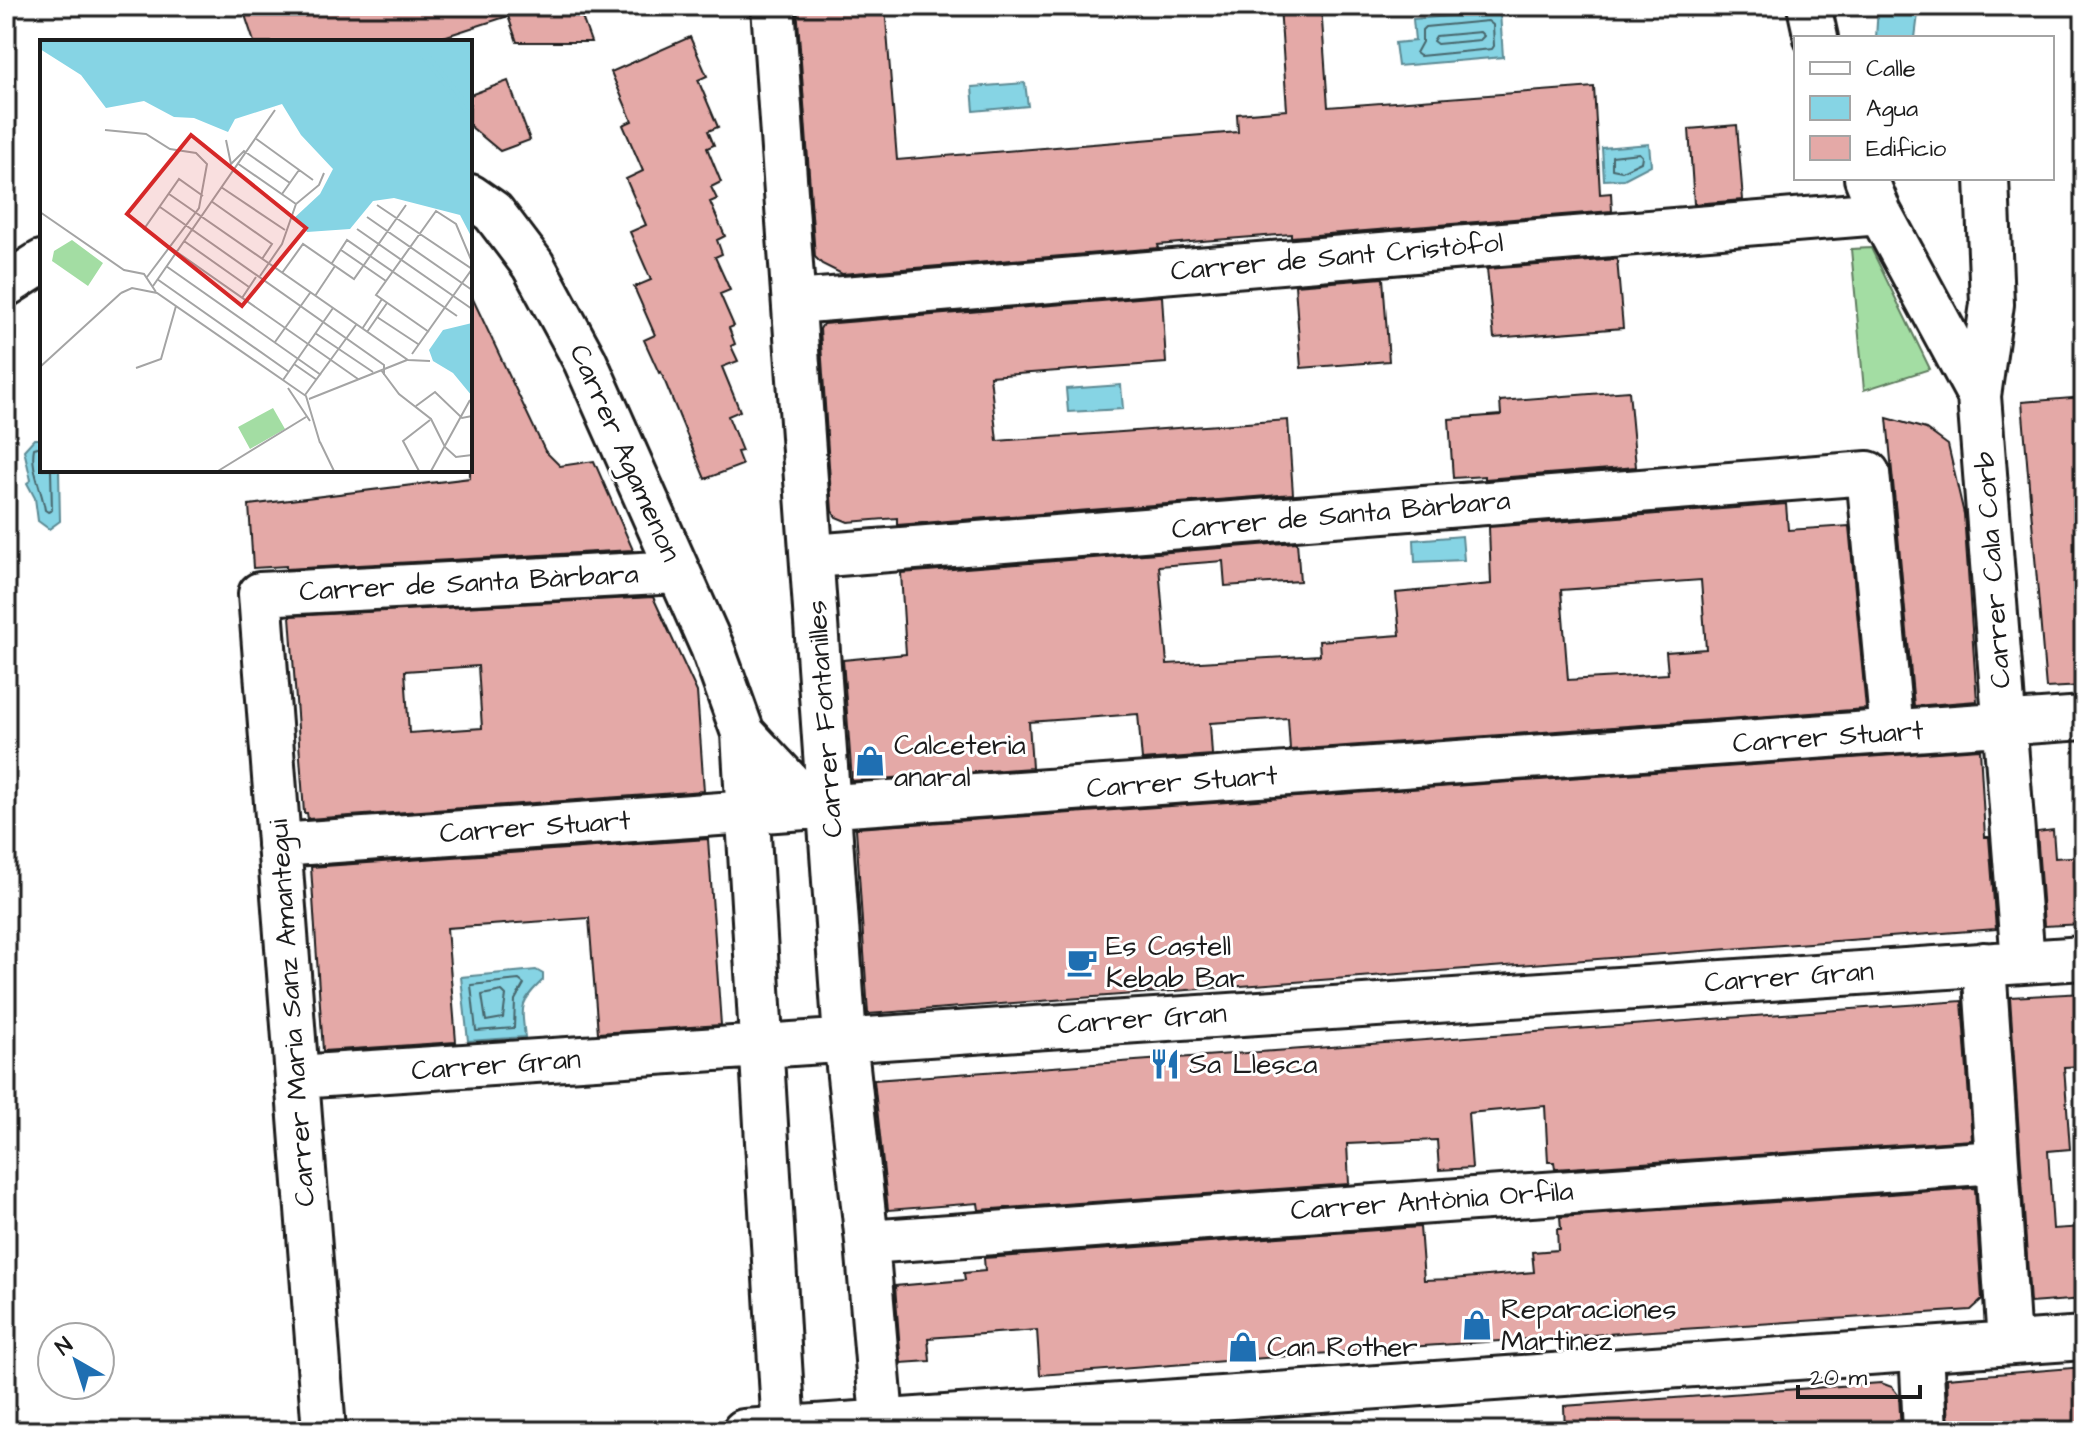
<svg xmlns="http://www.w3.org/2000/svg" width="2090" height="1437" viewBox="0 0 2090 1437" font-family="'Architects Daughter',sans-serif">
	<rect width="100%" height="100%" fill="#fff"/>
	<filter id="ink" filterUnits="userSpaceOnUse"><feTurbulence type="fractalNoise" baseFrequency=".0125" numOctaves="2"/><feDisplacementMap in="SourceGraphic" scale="16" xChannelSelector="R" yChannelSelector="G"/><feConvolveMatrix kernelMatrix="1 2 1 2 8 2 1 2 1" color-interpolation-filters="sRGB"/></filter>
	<g filter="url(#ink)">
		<path fill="#a3dda3" stroke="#607c60" stroke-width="2" d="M1871,248L1930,369L1864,390L1851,249Z"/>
		<path fill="#86d4e4" stroke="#5c8a94" stroke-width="2" d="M1878,6H1919L1915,38H1876Z
			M1500,12L1503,57L1398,66L1395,43L1415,41L1413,19Z
			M1025,83L1028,106L974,111L972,87Z
			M1649,144L1651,165L1624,179L1604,180L1602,148Z
			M1121,385L1123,409L1068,412L1066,389Z
			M34,439H42V470H59L60,521L49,529L38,521L35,498L27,483L31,480L24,450Z
			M1462,536L1464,560L1415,562L1414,540Z
			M536,970L543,974V980C520,1002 521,1005 525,1037L468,1041L461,977Z"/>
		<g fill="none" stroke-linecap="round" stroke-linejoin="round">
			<path stroke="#46666c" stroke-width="2" d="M1488,21L1493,25L1494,46L1492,49L1420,56L1416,53L1422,42V30L1425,27Z
				M1480,32L1484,36L1480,40L1437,44L1433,41L1436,36Z
				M1639,153L1642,156L1641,162L1622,171L1612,169V156Z
				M42,446L34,448C30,468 42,490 45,510L48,512L52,510L51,470
				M519,980L524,984L515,1000L514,1028L476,1031L471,985Z
				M502,991L506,995L503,1018L486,1021L482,995Z"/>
		</g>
		<path fill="#e4a9a7" stroke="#1c1c1c" stroke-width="2" fill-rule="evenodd" d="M242,6H578L591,42H517L508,16L428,42H254Z
			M797,6H885L897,160L1238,132L1237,114L1287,110L1280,6H1321L1328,107L1594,87L1600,194L1611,193L1612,211L1291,237V234L1202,241L1158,245L1159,248L842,274L822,264L815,257Z
			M690,37L707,76L698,80L718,127L708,131L714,145L707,148L721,182L711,187L717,199L710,202L725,236L717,240L722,254L715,257L730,290L720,294L734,326L729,328L735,344L731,346L738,361L722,367L740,411L728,416L742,451L737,452L742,465L705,479L661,372L659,373L644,340L655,335L634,287L651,280L630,232L646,225L626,179L643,171L623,125L632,121L611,72Z
			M508,81L530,140L500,151L470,126V95Z
			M1737,125L1743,200L1694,204L1689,129Z
			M1617,259L1623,328L1494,338L1487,269Z
			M1383,278L1389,361L1301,368L1295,285Z
			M470,293L545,451L560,466L594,461L633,550L286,569V566L253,568L249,505L470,478Z
			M1162,296L1166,363L990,376L997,441L1288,420L1293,494L897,525V518L848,522L836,517L832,511L820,329L823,324Z
			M1629,391L1636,467L1485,479V476L1453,478L1449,419L1501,415L1500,401Z
			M2084,397V686L2046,688L2022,402Z
			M1887,418L1926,429L1948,445L1964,514L1977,701L1914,706Z
			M1786,504L1788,530L1849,526L1866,709L1290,750L1288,718L1210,723L1212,755L1142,760L1138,714L1029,722L1032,768L852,781L843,660L906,654L901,573L1297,542L1300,581L1225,586L1223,561L1159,566L1167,664L1320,655L1319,641L1400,635L1396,593L1491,584L1489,527ZM1701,580L1706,649L1666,652L1668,674L1568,680L1561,590Z
			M653,597L697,692L704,791L308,819L307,813H304L290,616ZM478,666L482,728L409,733L405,671Z
			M1980,749L1985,837H1989L1996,929L868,1014L856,828Z
			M2053,830L2055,858L2084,856V924L2044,926L2037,832Z
			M708,839L721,1025L598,1033L589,918L447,928L456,1042L323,1051L311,867Z
			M2084,993V1066L2064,1067L2070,1149L2048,1151L2053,1229L2084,1227V1299L2030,1303L2010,997Z
			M1962,1001L1972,1140L1555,1169L1554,1162H1548L1545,1106L1468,1113L1472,1168L1439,1170L1437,1140L1347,1144L1349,1184L979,1210L978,1203L888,1210L874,1080Z
			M1975,1188L1982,1300L1971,1310L1408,1347L1040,1375L1037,1330L928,1338L930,1361L901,1363L895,1286L965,1280L964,1273L985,1271L984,1258L1420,1227L1424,1280L1452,1279L1534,1272L1532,1252L1558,1250L1557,1229H1561L1560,1217Z
			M2084,1367V1427L2066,1429V1431H1949L1947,1378Z
			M1881,1383L1892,1387L1899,1396L1901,1431H1565L1564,1406Z"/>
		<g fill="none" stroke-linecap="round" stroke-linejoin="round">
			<g stroke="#1c1c1c" stroke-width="48">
				<path id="minor" d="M773,6L845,1039L867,1242L883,1431
					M1809,6L1816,38
					M1866,178L1880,213L1979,396
					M1987,178L1992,304L1979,396L2023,962
					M470,196L493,212L533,265L585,361L712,647L743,733L784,1431
					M6,285L42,262
					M795,302L1880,213
					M813,556L1868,473L1892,732
					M743,733L812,807
					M279,845L2084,718
					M1984,964L2009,1343
					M297,1077L2084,958
					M867,1242L1996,1162
					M1921,1349L1925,1431
					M324,1431L260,594L678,572
					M744,1431L2084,1338"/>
			</g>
			<use href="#minor" stroke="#fff" stroke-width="42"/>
		</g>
	</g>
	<defs>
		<g id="shop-bare" transform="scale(2.4)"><path d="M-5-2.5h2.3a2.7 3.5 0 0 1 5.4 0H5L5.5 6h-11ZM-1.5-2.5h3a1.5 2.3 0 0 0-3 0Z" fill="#1f6fb2" stroke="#fff" stroke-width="2.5" paint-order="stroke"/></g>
		<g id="cafe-bare" transform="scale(2.4)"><path d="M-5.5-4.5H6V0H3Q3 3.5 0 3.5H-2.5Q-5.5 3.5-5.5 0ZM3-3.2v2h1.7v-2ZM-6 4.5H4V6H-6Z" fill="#1f6fb2" stroke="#fff" stroke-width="2.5" paint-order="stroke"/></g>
		<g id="restaurant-bare" transform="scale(2.4)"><path d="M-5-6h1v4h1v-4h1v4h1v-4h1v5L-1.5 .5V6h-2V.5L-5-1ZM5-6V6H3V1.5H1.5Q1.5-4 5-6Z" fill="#1f6fb2" stroke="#fff" stroke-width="2.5" paint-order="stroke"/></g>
	</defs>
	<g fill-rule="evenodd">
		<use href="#shop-bare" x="870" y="761"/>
		<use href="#cafe-bare" x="1082" y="962"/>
		<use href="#restaurant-bare" x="1165" y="1064"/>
		<use href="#shop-bare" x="1477" y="1325"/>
		<use href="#shop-bare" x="1243" y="1347"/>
	</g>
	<g text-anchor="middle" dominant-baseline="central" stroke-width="6" stroke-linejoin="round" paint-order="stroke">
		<g font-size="28" fill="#1c1c1c" stroke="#fff">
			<text transform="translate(1337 257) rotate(-5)">Carrer de Sant Cristòfol</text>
			<text transform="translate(625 453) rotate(66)">Carrer Agamenon</text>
			<text transform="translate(1341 515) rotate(-5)">Carrer de Santa Bàrbara</text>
			<text transform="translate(1993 570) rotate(-94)">Carrer Cala Corb</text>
			<text transform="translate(469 583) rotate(-3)">Carrer de Santa Bàrbara</text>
			<text transform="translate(825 719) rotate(-94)">Carrer Fontanilles</text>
			<text transform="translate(1828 737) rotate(-4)">Carrer Stuart</text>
			<text transform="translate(1182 782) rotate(-4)">Carrer Stuart</text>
			<text transform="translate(535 827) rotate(-4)">Carrer Stuart</text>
			<text transform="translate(1789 977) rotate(-4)">Carrer Gran</text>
			<text transform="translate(292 1013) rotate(-94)">Carrer Maria Sanz Amantegui</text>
			<text transform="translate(1142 1019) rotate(-4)">Carrer Gran</text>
			<text transform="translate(496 1065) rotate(-4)">Carrer Gran</text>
			<text transform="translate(1432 1201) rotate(-4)">Carrer Antònia Orfila</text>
		</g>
		<g font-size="28" fill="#1c1c1c" stroke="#fff" text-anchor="start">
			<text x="894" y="745">Calceteria<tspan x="894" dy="32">anaral</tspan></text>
			<text x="1106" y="946">Es Castell<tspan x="1106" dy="32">Kebab Bar</tspan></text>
			<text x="1189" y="1064">Sa Llesca</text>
			<text x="1501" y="1309">Reparaciones<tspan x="1501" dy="32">Martinez</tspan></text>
			<text x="1267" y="1347">Can Rother</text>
		</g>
	</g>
	<g transform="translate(40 40)">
		<rect width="432" height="432" fill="#fff"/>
		<path d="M32,200L63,223L48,246L12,221L14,211ZM233,368L245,389L210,409L198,387Z" fill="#a3dda3"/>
		<path d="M0,1H432V198L420,175L354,158L333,161L310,189L267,192L258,179L252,180L280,154L293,129L261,95L242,64L195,79L188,92L154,78L134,77L104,61L66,68L41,35L0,9ZM432,283V356L413,333L393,321L389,310L403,290Z" fill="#86d4e4"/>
		<path fill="none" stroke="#86d4e4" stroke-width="4" d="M371,1L432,78M376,1L432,71"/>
		<path fill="none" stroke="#a4a4a4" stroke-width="2" d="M65,90L106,94L130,109L156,113L167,124L159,168L107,237M215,98L273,140M186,100L191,124L204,111L250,143M197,123L256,164M181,147L245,190M129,154L368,320L390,321M242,154L259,130M163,156L139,139L104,189L318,339M171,161L232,204L222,219M337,165L432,229L372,314M120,167L344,325V335M0,172L84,230L104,234L116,252M327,177L432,250M317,189L432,269M144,201L209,247M301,210L346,241M292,223L307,200L417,276M126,226L281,335M242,233L263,204L314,239L366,165M220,236L242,204L256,164L279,145L284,133M117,239L249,332M113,246L235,70M81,253L92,248L117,253L266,356L280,403M275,256L295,226M202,258L216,237M337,277L378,304M322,289L342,259M327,292L347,263M389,292L336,255L396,171L416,184L432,222M275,293L333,332M235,302L270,253M254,324L277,340M0,327L81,253M96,328L121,319L136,266M341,330L359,354L391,379L405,407L416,417L432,415M243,340L293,268M248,348L270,381M265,355L316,285M269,359L367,320M376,366L395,352L422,378L432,376M280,402L294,431M178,431L266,377M379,431L363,401L390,380M391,431L430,360"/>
		<path fill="#d62828" fill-opacity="0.15" stroke="#d62828" stroke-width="4" d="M151,95L266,188L202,266L87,174Z"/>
		<rect width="432" height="432" fill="none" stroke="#1c1c1c" stroke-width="4"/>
	</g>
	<rect width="2090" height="1437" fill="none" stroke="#fff" stroke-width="32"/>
	<rect x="16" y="16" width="2058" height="1405" fill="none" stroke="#1c1c1c" stroke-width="3" filter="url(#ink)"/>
	<rect x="1794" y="36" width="260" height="144" fill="#ffffff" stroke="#a4a4a4" stroke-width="2"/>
	<rect x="1810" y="62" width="40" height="12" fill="#ffffff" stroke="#a4a4a4" stroke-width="2"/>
	<text x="1866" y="76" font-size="24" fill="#1c1c1c">Calle</text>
	<rect x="1810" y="96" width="40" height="24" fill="#86d4e4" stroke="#a4a4a4" stroke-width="2"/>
	<text x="1866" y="116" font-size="24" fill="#1c1c1c">Agua</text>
	<rect x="1810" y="136" width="40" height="24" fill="#e4a9a7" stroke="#a4a4a4" stroke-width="2"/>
	<text x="1866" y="156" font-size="24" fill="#1c1c1c">Edificio</text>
	<g transform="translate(76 1361) rotate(321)"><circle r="38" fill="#ffffff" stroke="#a4a4a4" stroke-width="2"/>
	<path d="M0-6L14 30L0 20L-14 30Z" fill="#1f6fb2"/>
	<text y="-12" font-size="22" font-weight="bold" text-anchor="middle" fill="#1c1c1c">N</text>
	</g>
	<path d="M1798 1385v12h122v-12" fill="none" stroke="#1c1c1c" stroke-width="4"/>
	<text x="1810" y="1385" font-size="24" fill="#1c1c1c" stroke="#ffffff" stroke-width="6" paint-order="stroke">20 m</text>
</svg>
